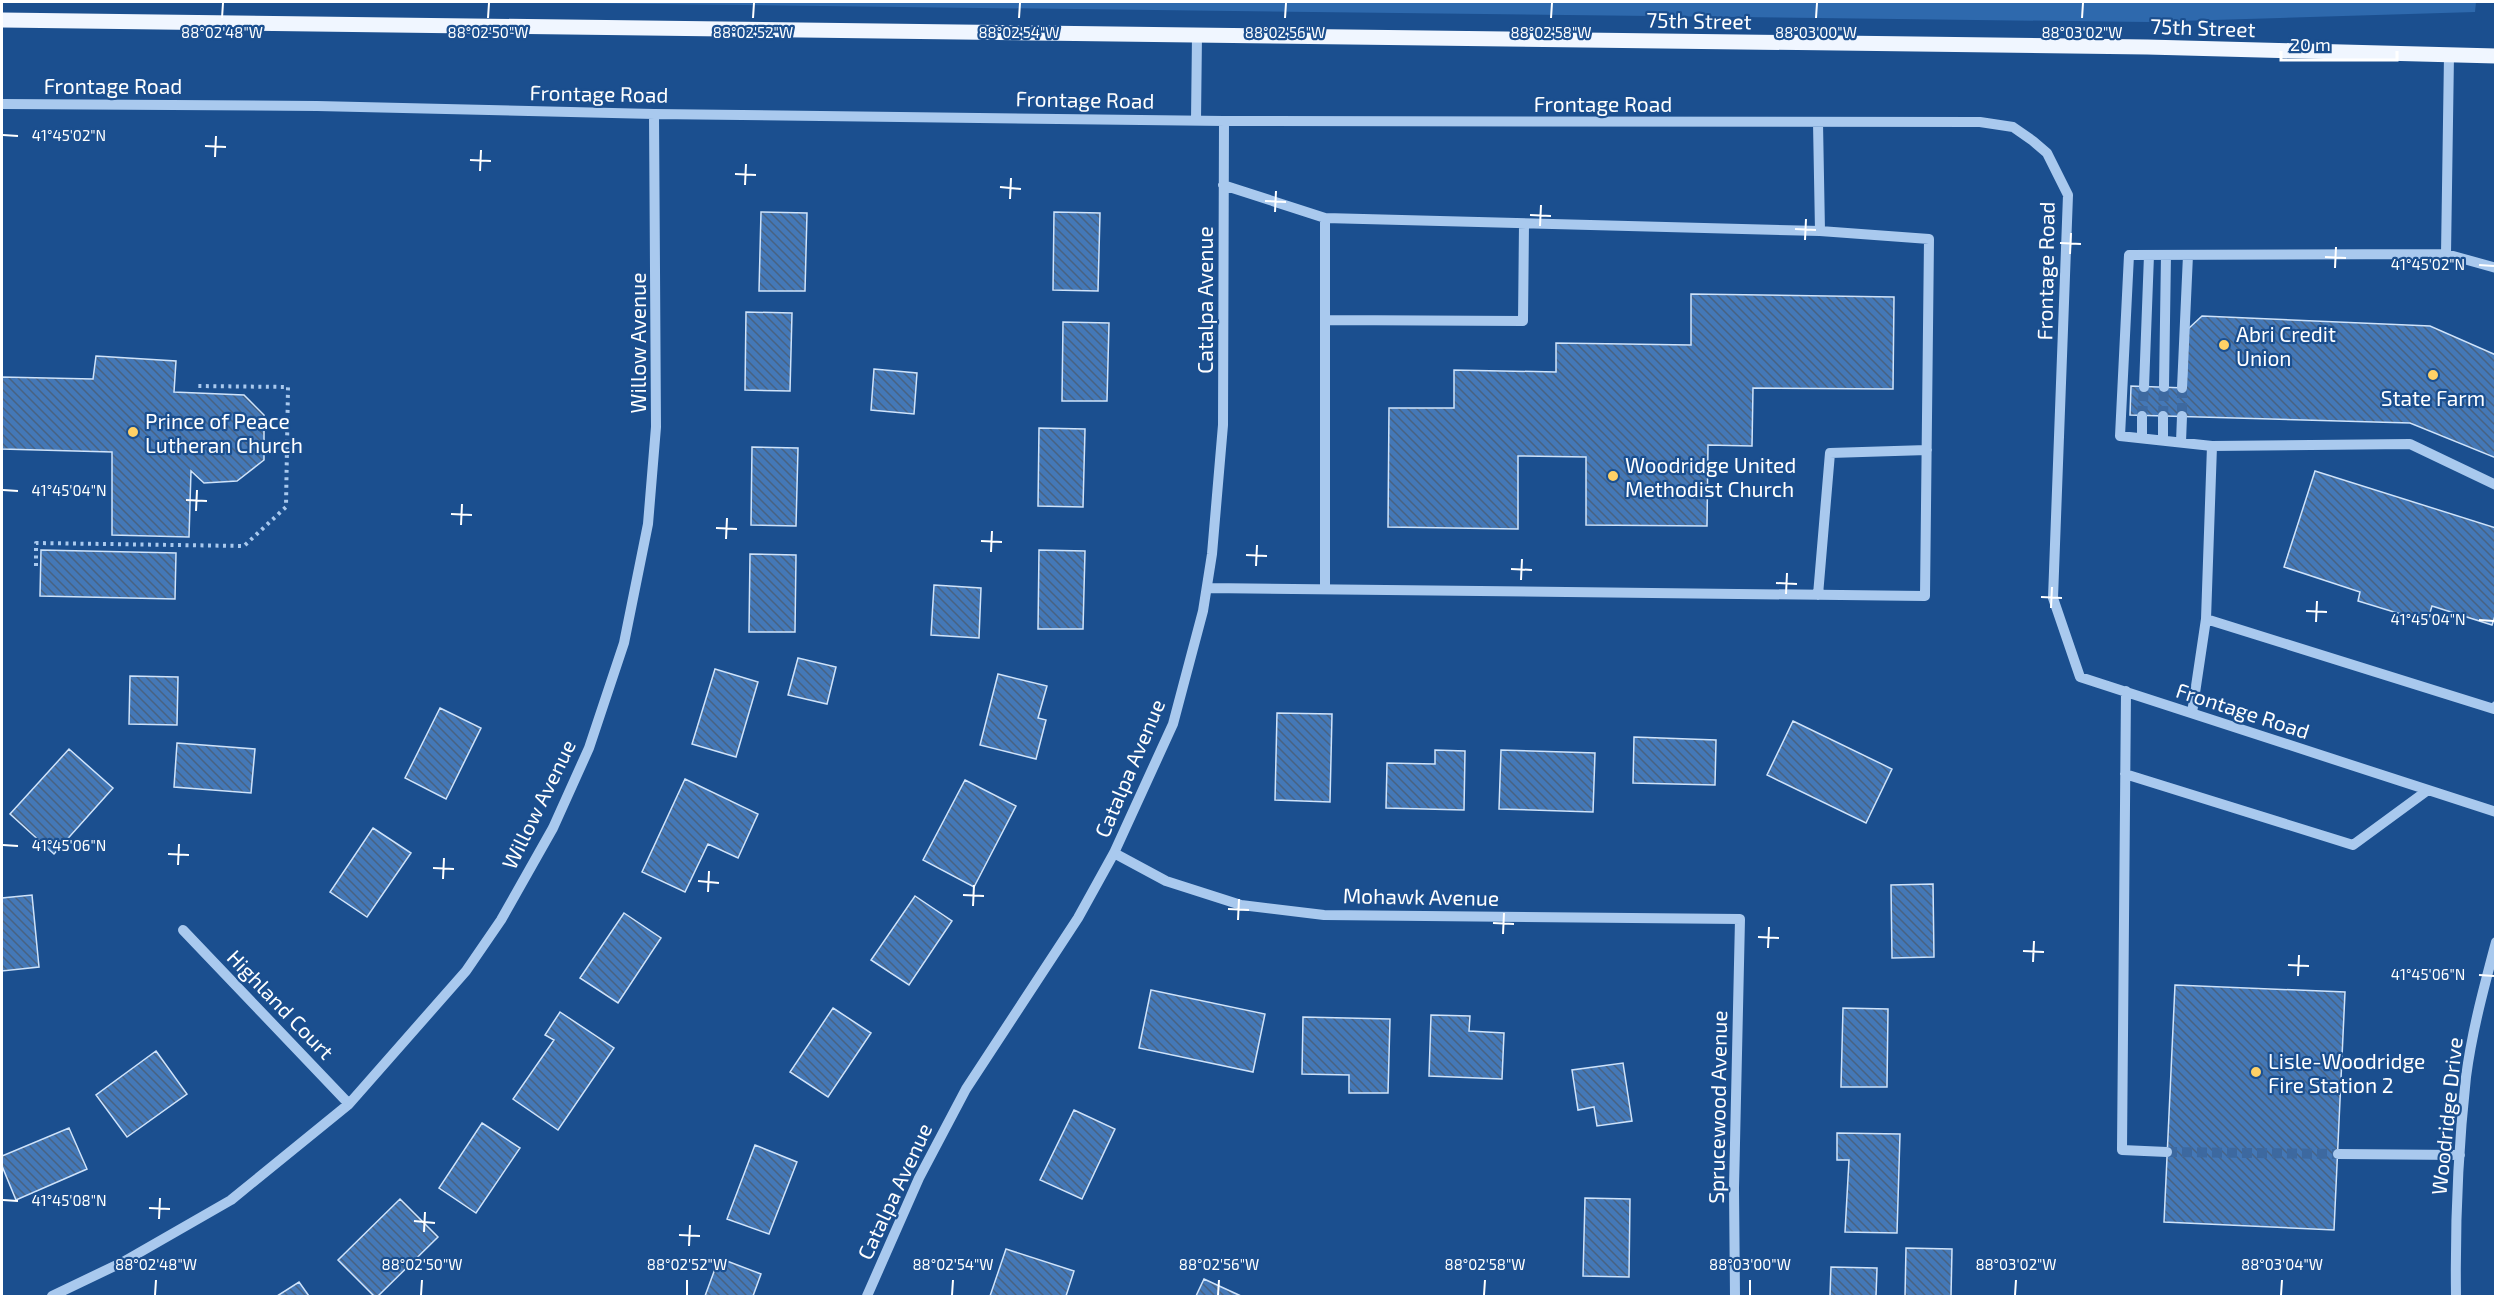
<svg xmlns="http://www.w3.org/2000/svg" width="2497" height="1298" viewBox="0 0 2497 1298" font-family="'Exo 2',sans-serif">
	<defs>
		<pattern id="building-back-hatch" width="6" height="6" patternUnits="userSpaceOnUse" patternTransform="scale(1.5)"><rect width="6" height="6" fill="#4478b7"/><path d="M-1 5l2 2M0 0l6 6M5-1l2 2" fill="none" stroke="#486282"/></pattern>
	</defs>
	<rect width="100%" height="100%" fill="#1b4f8f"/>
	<path fill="#2e69ad" d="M488,2H2476L2475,12L2147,22Z"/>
	<path fill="url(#building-back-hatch)" stroke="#cfe3fa" stroke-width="1.5" d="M761,212L807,213L805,291H759Z
		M1054,212L1100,213L1098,291L1053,290Z
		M1691,294L1894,297L1893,389L1753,388L1752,446L1708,445L1707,526L1586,525V457L1518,456V529L1388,527L1389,408H1454V370L1556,372V343L1691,345Z
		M746,312L792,313L790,391L745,390Z
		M2202,316L2430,326L2496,355V458L2410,423L2130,415L2131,386L2186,388L2188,329Z
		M1063,322L1109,323L1107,401H1062Z
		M96,356L176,361L174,392L244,395L264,415V460L237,481L204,483L191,471L189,537L112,535V452L2,449V377L93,379Z
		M874,369L917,373L914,414L871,410Z
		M1039,428L1085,429L1083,507L1038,506Z
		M752,447L798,448L796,526L751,525Z
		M2315,471L2496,528V613L2492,625L2432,606L2427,622L2358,601L2360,592L2284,567Z
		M41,550L176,553L175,599L40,596Z
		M1039,550L1085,551L1083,629H1038Z
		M750,554L796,555L795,632H749Z
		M934,585L981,588L979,638L931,635Z
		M798,658L836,667L827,704L788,695Z
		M715,669L758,682L736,757L692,744Z
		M998,674L1047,686L1038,718L1046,720L1036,759L980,745Z
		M130,676L178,677L177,725L129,724Z
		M440,708L481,728L446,799L405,778Z
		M1277,713L1332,714L1330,802L1275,800Z
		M1793,721L1892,769L1866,823L1767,775Z
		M1634,737L1716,740L1715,785L1633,783Z
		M177,743L255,749L251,793L174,787Z
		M69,749L113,788L54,854L10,814Z
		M1435,750L1465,751L1464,810L1386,808L1387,763L1435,764Z
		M1501,750L1595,753L1593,812L1499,809Z
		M685,779L758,814L738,858L708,844L685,892L642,872Z
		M965,780L1016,806L974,887L923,860Z
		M373,828L411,853L367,917L330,892Z
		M1933,884L1934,957L1892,958L1891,885Z
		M32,895L39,967L2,971V898Z
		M915,896L952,921L909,985L871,960Z
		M624,913L661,938L618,1003L580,978Z
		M2175,985L2345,992L2334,1230L2164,1222Z
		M1151,990L1265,1014L1253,1072L1139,1048Z
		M833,1008L871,1033L828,1097L790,1072Z
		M1843,1008L1888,1009L1887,1087H1841Z
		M560,1012L614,1048L558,1130L513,1099L554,1040L545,1035Z
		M1431,1015L1470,1016L1469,1031L1504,1033L1502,1079L1429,1076Z
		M1303,1017L1390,1019L1388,1093H1349V1075L1302,1074Z
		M156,1051L187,1094L127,1137L96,1095Z
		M1623,1063L1632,1121L1597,1126L1594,1107L1578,1110L1572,1070Z
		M1074,1110L1115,1129L1082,1199L1040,1180Z
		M482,1123L520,1148L476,1213L439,1188Z
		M69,1128L87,1169L16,1200L2,1166V1156Z
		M1837,1133L1900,1134L1897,1233L1845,1232L1849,1160H1837Z
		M755,1145L797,1162L769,1234L727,1219Z
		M1585,1198L1630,1199L1629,1277L1583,1276Z
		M400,1199L438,1237L378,1296H374L338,1260Z
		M1906,1248L1952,1249L1951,1296H1905Z
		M1006,1249L1074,1271L1066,1296H990Z
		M719,1258L761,1274L753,1296H705Z
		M1831,1267L1877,1268L1876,1296H1830Z
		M1204,1279L1241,1296H1196Z
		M299,1282L309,1296H277Z"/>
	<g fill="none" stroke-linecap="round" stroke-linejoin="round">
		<path stroke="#3d69a0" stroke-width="10" stroke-dasharray="10 5" stroke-linecap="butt" d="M2182,388V416
			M2142,416L2144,387
			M2163,416L2164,387
			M2167,1152L2338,1154"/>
		<path stroke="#a9c9ee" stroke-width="4" stroke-dasharray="3 4.5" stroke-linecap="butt" d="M36,566V543L244,546L286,507L288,387L195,386"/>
		<path stroke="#a9c9ee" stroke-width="10" d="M2,104L317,106L654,114L1224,121L1980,122L2013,127L2033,141L2047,153L2068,195L2053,598L2080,677L2496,812
			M1196,120L1197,35
			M1223,185L1325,218V589
			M1325,218L1820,231
			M2446,254L2449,55
			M2496,268L2446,254L2129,255L2120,436L2212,446L2410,444L2496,485
			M1325,320L1523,321L1524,224
			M2144,387L2149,255
			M2164,387L2166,255
			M2182,388L2188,255
			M2142,438V416
			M2163,440V416
			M2181,442L2182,416
			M1207,588L1925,596L1929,239L1820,231L1818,123
			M1818,595L1830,453L1927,450
			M2206,619L2494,709L2496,706
			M2126,691L2122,1150L2167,1152
			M2192,713L2206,619L2212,446
			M2125,774L2353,845L2428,790
			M1114,853L1166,881L1241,905L1324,915L1740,919L1734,1188L1735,1296
			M183,930L349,1104
			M2338,1154L2460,1155
			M52,1296L123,1262L231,1200L349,1104L466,971L501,920L553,828L589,748L624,643L648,524L656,427L654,114
			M867,1296L919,1178L966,1089L1078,918L1114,853L1173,724L1203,611L1212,554L1223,425L1224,121
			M2456,1296C2455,1223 2458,1150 2466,1077C2472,1031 2484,987 2496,942"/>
		<path stroke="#f0f6ff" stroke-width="15" d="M2,20L2147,47L2496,56"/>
	</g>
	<path fill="none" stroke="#fff" stroke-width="2" d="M222,18L223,3M488,18L489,3M753,18L754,3M1019,18L1020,3M1285,18L1286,3M1551,18L1552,3M1816,18L1817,3M2082,18L2083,3M3,135L18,136M205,146L226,147M215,157L216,136M470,160L491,161M480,171L481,150M735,174L756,175M745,185L746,164M1000,187L1021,189M1010,199L1011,178M1265,201L1286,202M1275,212L1276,191M1530,215L1551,216M1540,226L1541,205M1795,229L1816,230M1805,240L1806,219M2060,243L2081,244M2070,254L2071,233M2325,257L2346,258M2479,265L2494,266M2335,268L2336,247M3,490L18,491M186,500L207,501M196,511L197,490M451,514L472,515M461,525L462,504M716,528L737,529M726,539L727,518M981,541L1002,542M991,552L992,531M1246,555L1267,556M1256,566L1257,545M1511,569L1532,570M1521,580L1522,559M1776,583L1797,584M1786,594L1787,573M2041,597L2062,598M2051,608L2052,587M2306,611L2327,612M2479,620L2494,621M2316,622L2317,601M3,845L18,846M168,854L189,855M178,865L179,844M433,868L454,869M443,879L444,858M698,881L719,883M708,892L709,871M963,895L984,896M973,906L974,885M1228,909L1249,910M1238,920L1239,899M1493,923L1514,924M1503,934L1504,913M1758,937L1779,938M1768,948L1769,927M2023,951L2044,952M2033,962L2034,941M2288,965L2309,966M2479,975L2494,976M2298,976L2299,955M3,1200L18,1201M149,1208L170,1209M159,1219L160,1198M414,1221L435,1223M424,1232L425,1212M679,1235L700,1236M689,1246L690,1225M155,1295L156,1280M421,1295L422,1280M687,1295V1280M952,1295L953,1280M1218,1295L1219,1280M1484,1295L1485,1280M1750,1295V1280M2015,1295L2016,1280M2281,1295L2282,1280"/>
	<g fill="#ffd166" stroke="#1b4f8f" stroke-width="2">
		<circle cx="2224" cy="345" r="6"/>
		<circle cx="2433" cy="375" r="6"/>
		<circle cx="133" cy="432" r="6"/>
		<circle cx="1613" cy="476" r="6"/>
		<circle cx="2256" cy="1072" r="6"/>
	</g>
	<g text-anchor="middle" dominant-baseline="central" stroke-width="4.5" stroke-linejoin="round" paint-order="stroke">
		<g font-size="21" fill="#fff" stroke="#1b4f8f">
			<text transform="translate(1699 20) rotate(1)">75th Street</text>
			<text transform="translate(2203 27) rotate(2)">75th Street</text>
			<text x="113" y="85">Frontage Road</text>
			<text transform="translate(599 93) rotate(1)">Frontage Road</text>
			<text transform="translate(1085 99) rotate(1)">Frontage Road</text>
			<text x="1603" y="103">Frontage Road</text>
			<text transform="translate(2045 271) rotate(-89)">Frontage Road</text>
			<text transform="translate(1204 300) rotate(-90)">Catalpa Avenue</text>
			<text transform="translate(637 343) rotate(-90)">Willow Avenue</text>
			<text transform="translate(2243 710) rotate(18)">Frontage Road</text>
			<text transform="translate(1129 768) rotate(-67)">Catalpa Avenue</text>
			<text transform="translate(538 804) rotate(-64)">Willow Avenue</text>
			<text transform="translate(1421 896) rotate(1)">Mohawk Avenue</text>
			<text transform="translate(281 1004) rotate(46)">Highland Court</text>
			<text transform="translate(1717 1107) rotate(-89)">Sprucewood Avenue</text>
			<text transform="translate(2446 1116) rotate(-84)">Woodridge Drive</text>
			<text transform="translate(894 1191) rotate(-65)">Catalpa Avenue</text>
		</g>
		<g font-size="21" fill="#fff" stroke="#1b4f8f" text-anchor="start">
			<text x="2236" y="333">Abri Credit<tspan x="2236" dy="24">Union</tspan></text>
			<text x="2433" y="397" text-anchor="middle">State Farm</text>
			<text x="145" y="420">Prince of Peace<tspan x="145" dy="24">Lutheran Church</tspan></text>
			<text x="1625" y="464">Woodridge United<tspan x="1625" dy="24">Methodist Church</tspan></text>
			<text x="2268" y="1060">Lisle-Woodridge<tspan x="2268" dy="24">Fire Station 2</tspan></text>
		</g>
	</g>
	<g font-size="15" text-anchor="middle" fill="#fff" stroke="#1b4f8f" stroke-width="4.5" stroke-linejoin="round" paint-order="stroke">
		<text x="222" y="38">88°02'48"W</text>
		<text x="488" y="38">88°02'50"W</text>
		<text x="753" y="38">88°02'52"W</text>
		<text x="1019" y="38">88°02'54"W</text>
		<text x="1285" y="38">88°02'56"W</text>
		<text x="1551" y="38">88°02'58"W</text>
		<text x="1816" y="38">88°03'00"W</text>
		<text x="2082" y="38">88°03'02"W</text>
		<text x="69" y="141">41°45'02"N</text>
		<text x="2428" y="270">41°45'02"N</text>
		<text x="69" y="496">41°45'04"N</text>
		<text x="2428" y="625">41°45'04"N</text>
		<text x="69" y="851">41°45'06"N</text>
		<text x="2428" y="980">41°45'06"N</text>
		<text x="69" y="1206">41°45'08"N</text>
		<text x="156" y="1270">88°02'48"W</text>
		<text x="422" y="1270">88°02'50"W</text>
		<text x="687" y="1270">88°02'52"W</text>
		<text x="953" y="1270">88°02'54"W</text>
		<text x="1219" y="1270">88°02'56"W</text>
		<text x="1485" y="1270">88°02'58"W</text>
		<text x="1750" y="1270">88°03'00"W</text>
		<text x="2016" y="1270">88°03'02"W</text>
		<text x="2282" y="1270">88°03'04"W</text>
	</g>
	<rect width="2497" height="1298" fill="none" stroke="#ffffff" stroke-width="6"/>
	<path d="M2281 51v9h116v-9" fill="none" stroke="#ffffff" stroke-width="3"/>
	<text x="2290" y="51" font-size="18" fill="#ffffff" stroke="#1b4f8f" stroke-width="4.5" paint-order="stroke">20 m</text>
</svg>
